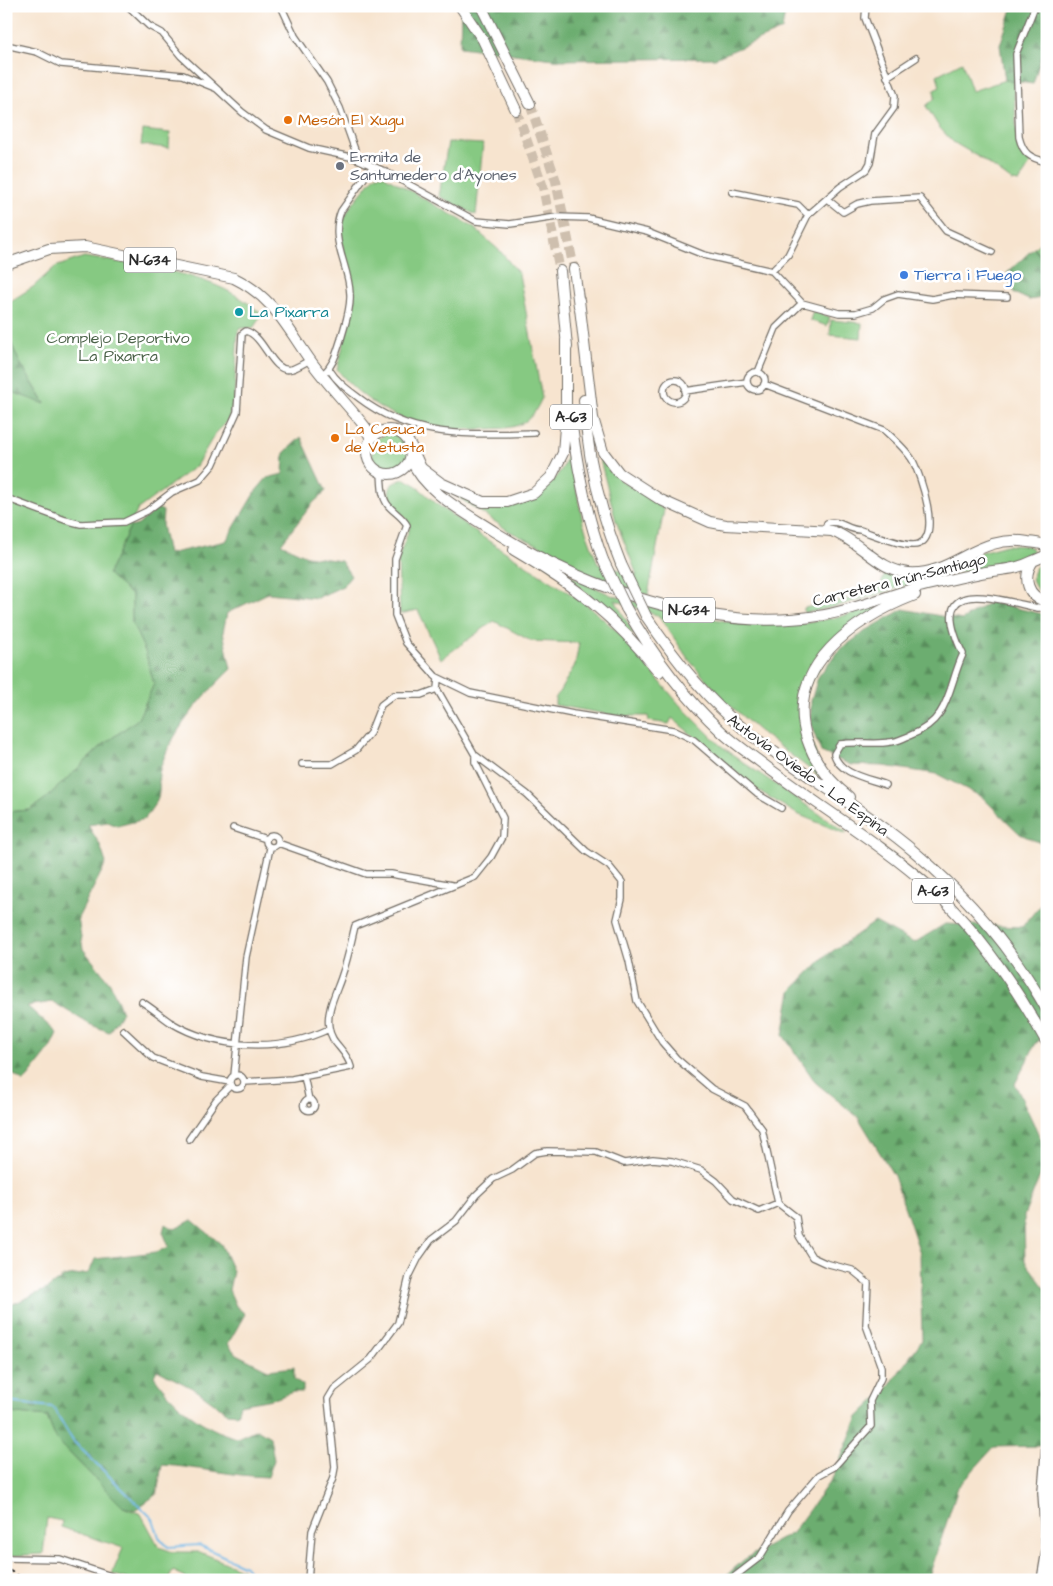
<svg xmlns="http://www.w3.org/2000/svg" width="1053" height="1586" viewBox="0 0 1053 1586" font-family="'Architects Daughter',sans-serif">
	<defs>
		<pattern id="forest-firs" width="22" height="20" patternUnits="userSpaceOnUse" patternTransform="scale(1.25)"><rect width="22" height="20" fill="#6cad70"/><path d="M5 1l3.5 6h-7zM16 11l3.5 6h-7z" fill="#598d5c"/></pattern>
	</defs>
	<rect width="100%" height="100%" fill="#fff"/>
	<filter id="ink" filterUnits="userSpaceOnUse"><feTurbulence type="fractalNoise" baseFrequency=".02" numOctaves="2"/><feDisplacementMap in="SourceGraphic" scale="10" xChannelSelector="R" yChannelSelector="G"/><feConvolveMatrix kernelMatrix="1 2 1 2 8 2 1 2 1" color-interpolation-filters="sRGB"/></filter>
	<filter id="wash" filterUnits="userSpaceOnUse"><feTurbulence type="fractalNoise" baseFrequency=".0096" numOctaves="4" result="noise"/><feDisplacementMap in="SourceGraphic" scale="20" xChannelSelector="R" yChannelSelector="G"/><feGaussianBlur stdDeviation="1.12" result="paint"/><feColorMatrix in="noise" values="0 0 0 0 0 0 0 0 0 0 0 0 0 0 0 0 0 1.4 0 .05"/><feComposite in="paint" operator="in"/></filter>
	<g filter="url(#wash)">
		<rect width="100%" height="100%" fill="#f7e4cf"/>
		<path fill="#86c982" stroke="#587a56" d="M962,62L972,91L1005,80L1013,81L1018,148L1032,161L1019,182L1012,181L982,159L953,142L939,127L926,106L935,98L934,90L940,87L937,75Z
			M143,130L170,133L169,148L141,145Z
			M448,142L483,144L476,215L439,196Z
			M376,175H383L473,227L501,252L519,274L542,398C538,406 534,415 527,420C515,430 498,428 483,429C468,429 452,430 437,428C400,423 359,399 337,369L355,300L341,239L343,221L350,207Z
			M1047,233V267L1034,248L1044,239Z
			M84,257C142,266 219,272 262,315L253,328H241L238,331L234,399L228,421L215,434L196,466L138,509L108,574L132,596V623L145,651L154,684L138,719L104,744L45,799L30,810L6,812V390L45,403L19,361L6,331V304L33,287L55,267Z
			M813,311L830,317L827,326L810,320Z
			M831,320L862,323L861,338L830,335Z
			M372 452a18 18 0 1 1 36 0a18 18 0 1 1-36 0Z
			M569,451L583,523L598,564L637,575L616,521L598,452L620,480L646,495L664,510L648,595L593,576L549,556L550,551L509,531L455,495L503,507L527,501L552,483L563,467Z
			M404,479L413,483L438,505L481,536L585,603L619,633L679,704L720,745L747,765L846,832V834L797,814L756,789L672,718L669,724L649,721L648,716H618L555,705V699L575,665L579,643L531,641L494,621L441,659L418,610L400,614L398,559L410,527C404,510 380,502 393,483Z
			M1006,545L1028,546L1032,549L1033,556C1007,571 973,567 944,575C897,586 853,605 804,613V608L854,598L880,587L886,571C919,587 945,566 976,554C986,550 996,548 1006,545Z
			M1047,560V596C1029,589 1026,567 1047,560Z
			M544,563L611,595L653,607L735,623L802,624L847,615L890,602L840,635L800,700L823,779L759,731L723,699L689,660L659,616L615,600L635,636L583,590Z
			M6,1411L17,1414L47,1417L56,1439L109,1493L123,1507L141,1514L159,1547L173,1552H200L243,1570L250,1580H185L186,1577L173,1571L168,1580H131L112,1574L123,1548L61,1527L62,1521L47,1518L43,1554L6,1556Z"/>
		<path fill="url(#forest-firs)" stroke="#4c6c4e" d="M461,6H786L782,30L715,58L561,60L460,47Z
			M1013,6H1047V51L1041,57L1033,84L1005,80L1000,45Z
			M1034,248L1047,267V297L1029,300L1014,293L1007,273Z
			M6,331L19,361L45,404L6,390Z
			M301,437L326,491L313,503L281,544L307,556L341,561L351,576L343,586L317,598L268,593L227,613L223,632L231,669C202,697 170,732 159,773C158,779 160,786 159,792C159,801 149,811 145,819L117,826L108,822L88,825L100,845L106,863L78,918L83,949L110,983L122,1012L109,1032L89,1024L53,1002L27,1006L57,1033L50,1049L24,1082L6,1069V812L30,810L45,799L104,744L138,719L154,684L145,651L132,623V596L108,574L130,527L138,525L157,508L163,511L162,525L168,554L226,541L255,492L267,478L283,474L284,453Z
			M990,602L1047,615V846L1020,834L982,797L937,774L883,766L851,765L821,752L811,725V701L818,677L837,652L867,630L903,609L962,620Z
			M1047,897V1035L1036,1043L1015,1084L1047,1152V1158L1024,1216L1025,1261L1047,1291V1461L1043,1446L994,1447L958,1487L928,1580H721L746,1558L792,1533L833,1477L858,1417L886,1390L922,1340L920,1253L894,1176L858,1117L816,1083L783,1035L791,991L824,957L875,922L914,943L945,924L1022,927Z
			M192,1220L221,1244L233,1271L229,1290L236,1306L245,1314L228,1344L236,1354L268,1370L294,1367V1379L303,1385V1392H293L277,1398L240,1405L237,1414L228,1413L196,1390L157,1370L154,1376C173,1405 204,1429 237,1438L257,1429L270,1437L274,1460L268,1477C232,1476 198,1467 162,1465L157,1494L135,1510L123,1507L109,1493L56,1439L47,1417L17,1414L6,1411V1303L13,1304L47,1289L63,1277L89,1273L95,1259L156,1252L169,1247L163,1232L165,1224L175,1229Z"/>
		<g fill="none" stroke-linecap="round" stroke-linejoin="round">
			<path stroke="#6db6e5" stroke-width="2" d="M6,1402L53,1407L73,1441L153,1519L159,1537L168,1547L199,1545L245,1566L256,1580"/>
		</g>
	</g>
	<g filter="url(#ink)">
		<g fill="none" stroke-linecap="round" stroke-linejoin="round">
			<path stroke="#cebfae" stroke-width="10" stroke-dasharray="10 5" stroke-linecap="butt" d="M530,104L556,181L574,269
				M516,110L543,187L560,271"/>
			<g stroke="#726c64" stroke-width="8">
				<path id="street" d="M128,6L149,26L162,33L181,56L242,112L266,130L309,148L355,158L384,171L476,221L510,224L557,217L588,218L647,232L704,255L772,271L802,303L839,313H856L873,308L884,299L898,294L932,299L953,295L1007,297
					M281,6L295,36L327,82L340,108L355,150V158
					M1035,6L1016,54L1019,137C1023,154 1030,158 1047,162
					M6,45L37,52L61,64L183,75L215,88
					M887,77L916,58
					M732,192L798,205L808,215
					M827,199L843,212L857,204L870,201L920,198L946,231L992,252
					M772,271L788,255L808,215L840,187L866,170L870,163L875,134L894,108L895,96L865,18L866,6
					M329,369C337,382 347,389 359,398C414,440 469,434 534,433
					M758,372L776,328L802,303
					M747 381a9 9 0 1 1 18 0a9 9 0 1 1-18 0Z
					M322,375C334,365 336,354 341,339C345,324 351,309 350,294C349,264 329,241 341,211L372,167
					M664 391a11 11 0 1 1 22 0a11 11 0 1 1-22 0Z
					M764,384L884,430C894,439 906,449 913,461C921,477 941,535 919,544C907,549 873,534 860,530C847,530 840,519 827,523L825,530
					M685,391L747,382
					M6,498L65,520L81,524L124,522L147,511L172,492L200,480L213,465L237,412L242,334L246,331C265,336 272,375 292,369C298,367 304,363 310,360
					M1038,607L1047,610
					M435,676L470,693L573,714L673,730L694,740L757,794L781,808
					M437,689L475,755L527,794L586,851L609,866L622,882V899L617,920L629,961L637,1001L662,1042L676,1058L712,1089L745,1106L762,1129L778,1203L796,1217L799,1236L812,1257L825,1263L852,1270L868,1283L866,1325L881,1367V1378L870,1401L871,1426L834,1467L819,1475L788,1511L760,1557L730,1580
					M302,764H332L356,750L370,733L381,705L394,695H421L437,689L438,679L406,643L395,615V559L407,525C402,516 393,512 387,504C381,495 382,483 381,473
					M886,785C868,778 840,775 834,754L840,744C857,741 874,745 890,742C897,742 903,738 909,736C951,720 947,689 963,654C925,575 991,598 1038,608
					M233,828L266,839
					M266 841a6 6 0 1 1 12 0a6 6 0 1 1-12 0Z
					M278,843L366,874H391L452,885
					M142,1002C152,1008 161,1016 170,1022C216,1050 281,1052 329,1029
					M123,1030L153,1058L202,1077L230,1082
					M230 1082a7 7 0 1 1 14 0a7 7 0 1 1-14 0Z
					M234,1076L246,957L270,848
					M304,1076L309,1100
					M244,1082L292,1079L351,1067C346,1048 331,1045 329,1027C326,1010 337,991 342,975C348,959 351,942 355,926L475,877L491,857L502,837L503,818L475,762V755
					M303.5 1105a5.5 5.5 0 1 1 11 0a5.5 5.5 0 1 1-11 0Z
					M189,1139L216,1100L230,1086
					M1047,1363V1374
					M6,1558L60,1559L123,1580
					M308,1580L312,1531L333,1478L335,1467L328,1399L334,1389L371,1359L398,1323L409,1277L419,1257L431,1240L456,1221L476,1195L493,1179L512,1170L535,1153L547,1151L596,1152L624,1163L653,1159L672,1161L701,1170L716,1181L733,1199L759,1211L778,1203
					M1040,1580L1045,1551L1041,1492L1047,1419"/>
			</g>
			<g stroke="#726c64" stroke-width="12">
				<path id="highway" d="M460,6L483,40L516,110
					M481,6L530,104
					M6,264L49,249L85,247L234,278C273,297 286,326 310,360C327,384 348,405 366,428L371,439
					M574,269L579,306
					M560,271L567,347
					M579,300L593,418L603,452L619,473L661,500L710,522L726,525L832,531C860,541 879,571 909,573C953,576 978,533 1028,542C1035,543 1041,543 1047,546
					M584,400C587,458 600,511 621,564
					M571,419C577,468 586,514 603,560
					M367 452a22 22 0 1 1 44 0a22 22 0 1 1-44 0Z
					M411,446L421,468L441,483L483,502H507L534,493L551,477L563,453L566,414V340
					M411,459C424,492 466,513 495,532C586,588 709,633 818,616C853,611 885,596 919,587C941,582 963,576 986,572C1004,569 1015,570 1033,561
					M514,550C577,587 613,615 659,672
					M1047,555L1033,561C1022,577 1027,598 1047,601
					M626,608C652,654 683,696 723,733C734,743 747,752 759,761C816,805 878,841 932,889C980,933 1016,987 1047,1043
					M646,616C674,658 705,698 745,730C800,774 863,808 917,854C968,897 1014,951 1047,1010
					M849,797C830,782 815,763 807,739C784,666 856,618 915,595"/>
			</g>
			<use href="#street" stroke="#fff" stroke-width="5.5"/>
			<use href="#highway" stroke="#fff" stroke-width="10"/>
			<path stroke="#2b2b2b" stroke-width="2" stroke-dasharray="8 4" stroke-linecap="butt" d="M6,1569L27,1580"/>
			<g stroke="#726c64" stroke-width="12" stroke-linecap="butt">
				<path id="highway-bridge" d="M603,560L626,608
					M621,564L646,616"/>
			</g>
			<use href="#highway-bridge" stroke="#fff" stroke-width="10"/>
		</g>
	</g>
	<g fill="#e8710a" stroke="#fff" stroke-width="2">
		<circle cx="288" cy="120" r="5"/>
		<circle cx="335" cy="438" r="5"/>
	</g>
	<circle fill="#6b7280" stroke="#fff" stroke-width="2" cx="340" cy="166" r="5"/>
	<circle fill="#3f7fe0" stroke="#fff" stroke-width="2" cx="904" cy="275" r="5"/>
	<circle fill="#0f9aa8" stroke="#fff" stroke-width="2" cx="239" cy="312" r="5"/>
	<g text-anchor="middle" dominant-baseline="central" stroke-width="5" stroke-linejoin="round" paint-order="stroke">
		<g fill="#fff" stroke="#6b6b6b" stroke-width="1">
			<rect x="124" y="247.5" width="52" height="25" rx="4"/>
			<rect x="550" y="404.5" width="42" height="25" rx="4"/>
			<rect x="663" y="597.5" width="52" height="25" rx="4"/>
			<rect x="912" y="878.5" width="42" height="25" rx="4"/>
		</g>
		<g font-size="15" font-weight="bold" fill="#2b2b2b">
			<text x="150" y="260">N-634</text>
			<text x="571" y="417">A-63</text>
			<text x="689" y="610">N-634</text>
			<text x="933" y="891">A-63</text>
		</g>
		<g font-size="16" fill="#c56008" stroke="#fff" text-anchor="start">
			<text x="298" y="120">Mesón El Xugu</text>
			<text x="345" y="429">La Casuca<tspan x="345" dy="18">de Vetusta</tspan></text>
		</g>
		<g font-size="16" fill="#5b616d" stroke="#fff" text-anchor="start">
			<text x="350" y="157">Ermita de<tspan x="350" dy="18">Santumedero d'Ayones</tspan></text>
		</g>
		<g font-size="16" fill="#366cbe" stroke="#fff" text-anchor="start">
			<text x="914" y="275">Tierra i Fuego</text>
		</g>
		<g font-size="16" fill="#0d838f" stroke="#fff" text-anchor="start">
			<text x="249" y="312">La Pixarra</text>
		</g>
		<g font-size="16" fill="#4b6249" stroke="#fff">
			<text x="118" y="338">Complejo Deportivo<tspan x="118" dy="18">La Pixarra</tspan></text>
		</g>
		<g font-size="16" fill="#2b2b2b" stroke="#fff">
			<text transform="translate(899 580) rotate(-14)">Carretera Irún-Santiago</text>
			<text transform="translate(808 775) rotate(36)">Autovía Oviedo - La Espina</text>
		</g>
	</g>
	<rect width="1053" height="1586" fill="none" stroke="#fff" stroke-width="25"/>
</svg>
